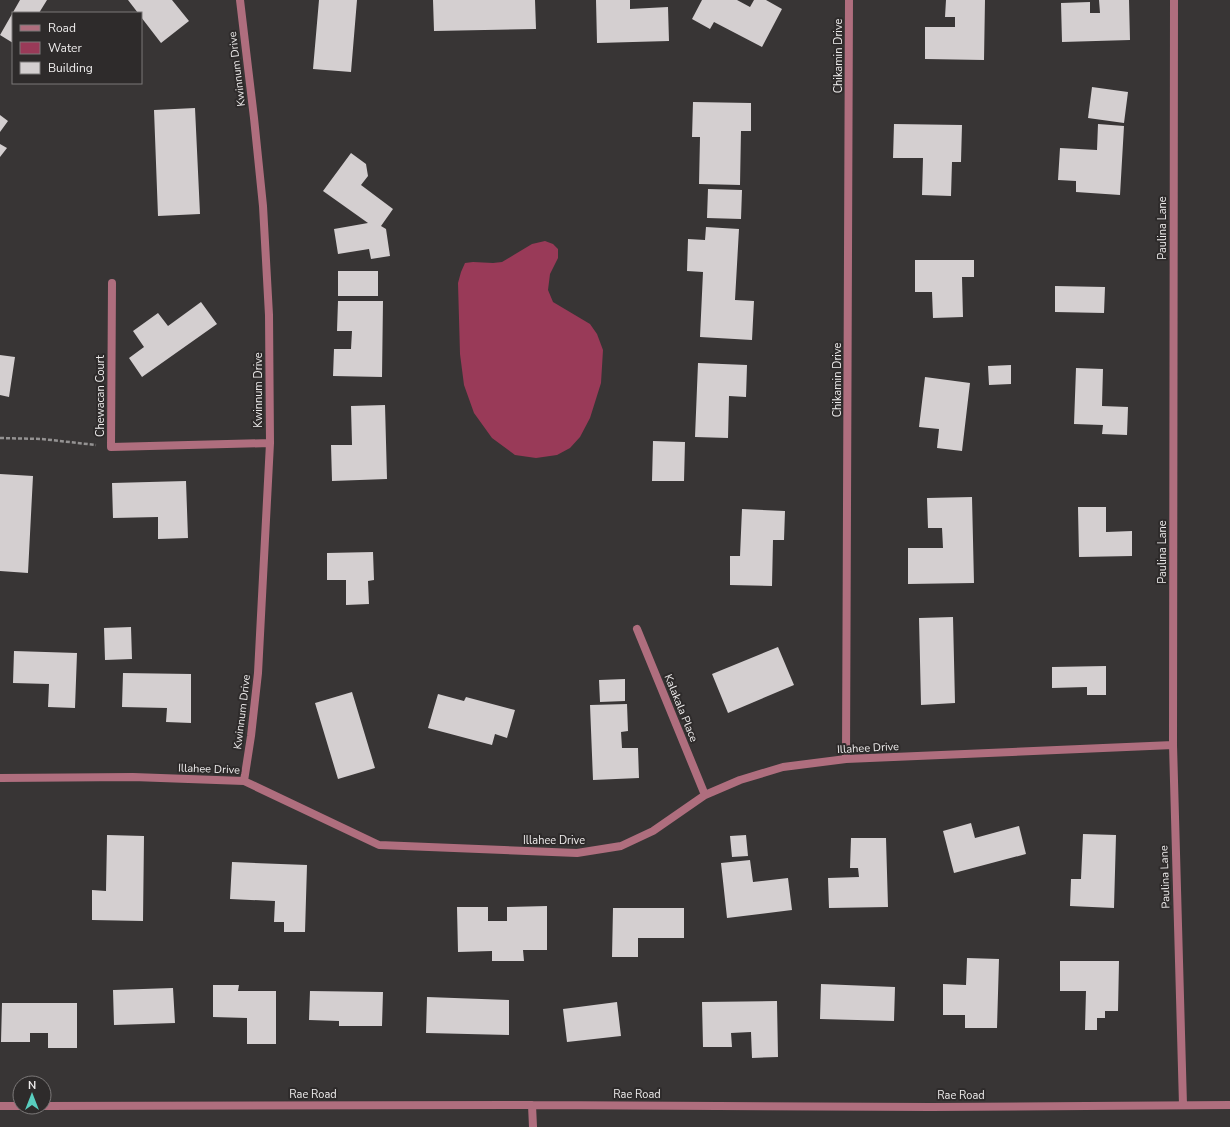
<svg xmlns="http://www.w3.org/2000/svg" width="1230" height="1127" viewBox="0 0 1230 1127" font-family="'Nunito Sans',sans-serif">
	<rect width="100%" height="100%" fill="#383535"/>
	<path fill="#993a58" d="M545,241L553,244L558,249V258L550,274L548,290L553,302L590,324L597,334L603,350L601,383L590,418L580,437L570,448L557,455L536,458L515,455L492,438L474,413L464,385L460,354L458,283L461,272L465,263L473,262L493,263L502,262L532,244Z"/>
	<path fill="#d4cfd0" d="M20,0H47L39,13H13V43L0,35Z
		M128,0H172L189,21L161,43L141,17V13H138Z
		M319,0H357L351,72L313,69Z
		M433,0H535L536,29L434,31Z
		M596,0H630V9L668,7L669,41L597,43Z
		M702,0H737L750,7L754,0H766L782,9L762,47L714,22L710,29L692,19Z
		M946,0H985L984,60L925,59V27H955V17H945Z
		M1099,0H1129L1130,40L1062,42L1061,3L1090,2V13H1100Z
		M1092,87L1128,92L1124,123L1088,118Z
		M693,102L751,103V131H741L740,185L699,184L700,137H692Z
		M195,108L200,214L158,216L154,110Z
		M0,115L8,121L0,132Z
		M894,124L962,125L961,162H952L951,196L922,195L923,158H893Z
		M1098,124L1124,126L1120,195L1076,192V181L1058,180L1060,148L1097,150Z
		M0,144L7,148L0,157Z
		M351,153L366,164L368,176L361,185L393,209L381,226L386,229L390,256L371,259L369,249L338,254L334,229L368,223L323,191Z
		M708,189L742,190L741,219L707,218Z
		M706,227L739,229L735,300L754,301L752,340L700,337L703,272L687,271L688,239L705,240Z
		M915,260H974V277H962L963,317L933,318L932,292H915Z
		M338,271H378V296H338Z
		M1055,286L1105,287L1104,313L1055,312Z
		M338,301H383L382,377L333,376L334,349H351L352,331H337Z
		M201,302L217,324L142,377L129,358L144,347L133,331L158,313L168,326Z
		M0,355L15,357L9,397L0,395Z
		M698,363L747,365L746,397L729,396L728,438L695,437Z
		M1011,365V384L989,385L988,366Z
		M1076,368L1103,369L1102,406L1128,407L1127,435L1102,434L1103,425L1074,424Z
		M925,377L970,383L962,451L937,448L939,429L919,427Z
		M385,405L387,479L332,481L331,445H352L351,406Z
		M653,441L685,442L684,481H652Z
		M0,474L33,476L28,573L0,571Z
		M186,481L188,538L158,539V517L113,518L112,483Z
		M972,497L974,583L908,584V548H943L942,528H928L927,498Z
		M1078,507H1106V532L1132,531V556L1079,557Z
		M742,509L785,511L784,540H773L772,586L730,585V556H740Z
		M373,552L374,580L368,581L369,604L346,605V580H327V553Z
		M953,617L955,703L921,705L919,618Z
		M131,627L132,659L105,660L104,628Z
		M778,647L794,685L728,713L712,674Z
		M14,651L77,653L75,708L48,707L49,684L13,683Z
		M1106,666V695H1087V687L1052,688V667Z
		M123,673L191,674V723L166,722L167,708L122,707Z
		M625,679V701L600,702L599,680Z
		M352,692L375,768L338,779L315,703Z
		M438,694L464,701L466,697L515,710L507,738L495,734L492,745L428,728Z
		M627,704L628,731L621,732L622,748H638L639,778L593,780L590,705Z
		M971,823L975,838L1019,826L1026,854L954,873L943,831Z
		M1083,834L1116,835L1114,908L1070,906L1071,879H1081Z
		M107,835L144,836L143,921L92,920V890L106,891Z
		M746,835L748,856L732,857L730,836Z
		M851,838H886L888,907L829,908L828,878L859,877L858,868H850Z
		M750,860L753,882L788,878L792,910L727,918L721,863Z
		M232,862L307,865L305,932H284V922H274L275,901L230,899Z
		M547,906V950H523L524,961H492V951L458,952L457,907H488V921H507V907Z
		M613,908H684V938H638V957H612Z
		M967,958L999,959L997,1028H965V1015H943V984L966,985Z
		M1060,961H1119L1118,1011H1105V1018H1097V1030H1085L1086,991H1060Z
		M821,984L895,987L894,1021L820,1019Z
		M213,985H239L238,991H276V1044H247V1018L213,1017Z
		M173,988L175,1023L114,1025L113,990Z
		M310,991L383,992L382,1026H339V1021L309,1020Z
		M427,997L509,1000V1035L426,1033Z
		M777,1001L778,1057L752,1058L751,1032L731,1033L732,1047H703L702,1002Z
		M617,1002L621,1036L567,1042L563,1009Z
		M2,1003H77V1048H48V1033H30V1042H1Z"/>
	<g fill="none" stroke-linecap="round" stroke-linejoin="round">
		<path stroke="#949292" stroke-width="2.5" stroke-dasharray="4 2" stroke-linecap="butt" d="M0,438L42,439L96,445"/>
		<path stroke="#af6e7e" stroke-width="8" d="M240,0L254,118L263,206L269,315L270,443L258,673L251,736L244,781
			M1174,0L1173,745L1183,1105
			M112,283L111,447L270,443
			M637,629L705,795
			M846,759L849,0
			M0,778L133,777L244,781L379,845L577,853L621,846L653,831L705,795L740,780L783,767L846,759L1173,745
			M532,1105L533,1127
			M0,1106H20
			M44,1106L532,1105L931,1107L1230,1105"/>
	</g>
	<g text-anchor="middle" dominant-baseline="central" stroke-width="4" stroke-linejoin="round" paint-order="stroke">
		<g font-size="11" fill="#eeecec" stroke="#2e2b2b">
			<text transform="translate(838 56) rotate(-90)">Chikamin Drive</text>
			<text transform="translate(237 69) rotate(-97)">Kwinnum Drive</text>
			<text transform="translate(1162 228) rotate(-90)">Paulina Lane</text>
			<text transform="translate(837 380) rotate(-90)">Chikamin Drive</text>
			<text transform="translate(258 390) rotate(-90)">Kwinnum Drive</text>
			<text transform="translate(100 396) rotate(-90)">Chewacan Court</text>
			<text transform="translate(1162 552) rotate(-90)">Paulina Lane</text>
			<text transform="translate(681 708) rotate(68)">Kalakala Place</text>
			<text transform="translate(242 712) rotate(-83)">Kwinnum Drive</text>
			<text transform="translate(868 748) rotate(-3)">Illahee Drive</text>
			<text transform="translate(209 769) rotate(2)">Illahee Drive</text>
			<text x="554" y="840">Illahee Drive</text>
			<text transform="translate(1165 877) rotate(-92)">Paulina Lane</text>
			<text x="313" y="1094">Rae Road</text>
			<text x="637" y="1094">Rae Road</text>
			<text x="961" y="1095">Rae Road</text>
		</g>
	</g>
	<rect x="12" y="12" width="130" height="72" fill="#2e2b2b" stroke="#7b7878"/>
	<rect x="20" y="25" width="20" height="6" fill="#af6e7e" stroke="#7b7878"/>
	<text x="48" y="32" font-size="12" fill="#eeecec">Road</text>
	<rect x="20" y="42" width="20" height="12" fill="#993a58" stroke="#7b7878"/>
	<text x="48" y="52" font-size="12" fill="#eeecec">Water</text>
	<rect x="20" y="62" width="20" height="12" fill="#d4cfd0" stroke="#7b7878"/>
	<text x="48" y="72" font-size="12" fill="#eeecec">Building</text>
	<g transform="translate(32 1095)"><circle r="19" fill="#2e2b2b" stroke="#7b7878"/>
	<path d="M0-3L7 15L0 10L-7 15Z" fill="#59cebf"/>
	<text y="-6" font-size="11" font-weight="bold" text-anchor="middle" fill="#eeecec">N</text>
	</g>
</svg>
